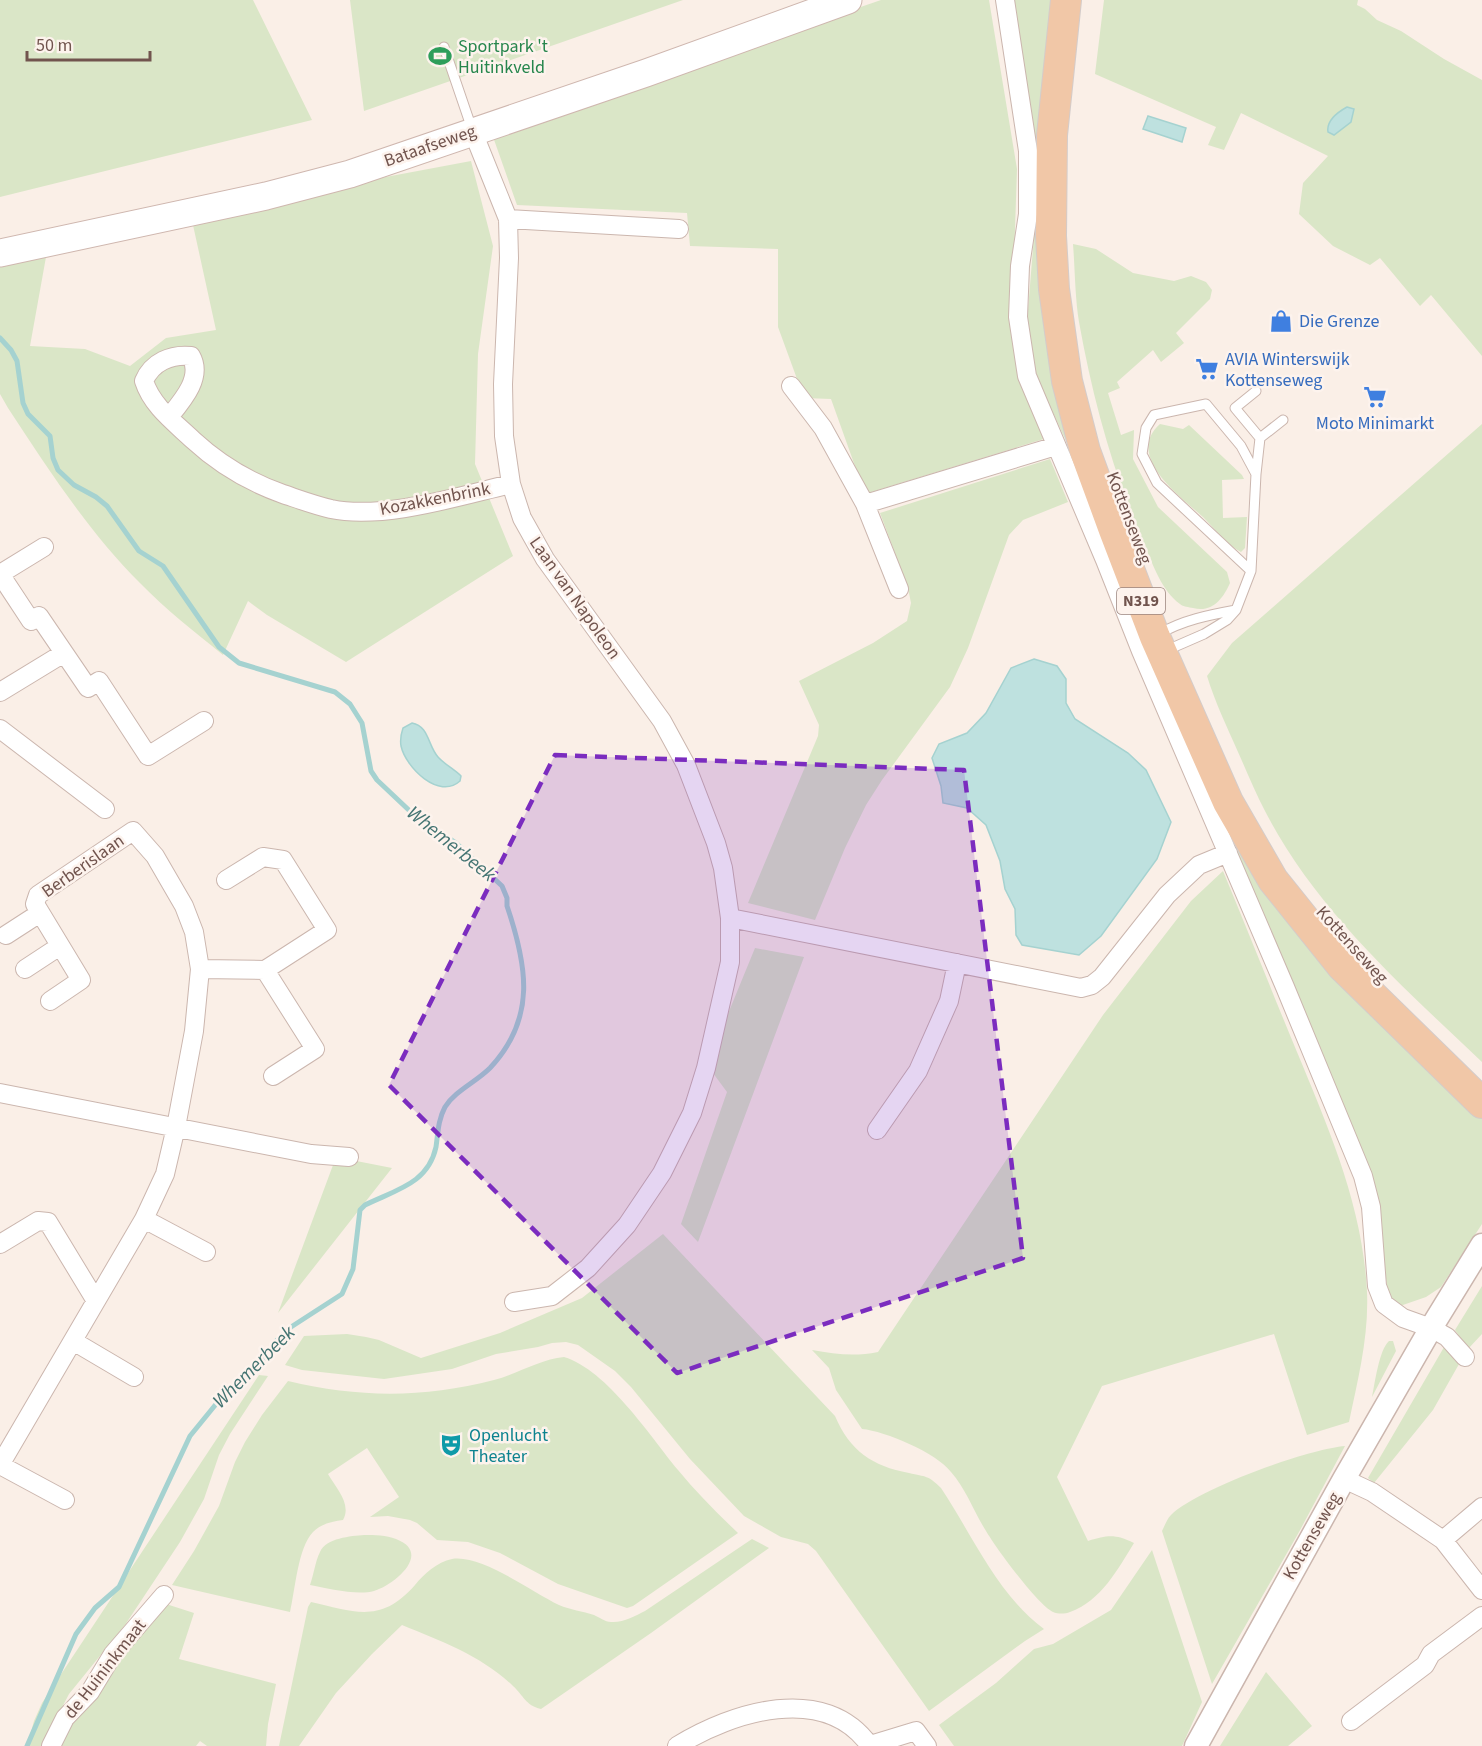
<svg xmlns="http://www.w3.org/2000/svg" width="1482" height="1746" viewBox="0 0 1482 1746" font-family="'Source Sans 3',sans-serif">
	<rect width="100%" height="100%" fill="#faefe7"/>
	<path fill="#dae6c7" d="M0,0H253L312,120L0,197Z
		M350,0H683L364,111Z
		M881,0H989L1017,169L1013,290L1047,438L865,494L831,399L804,398L778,327V249L690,246L687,213L517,205L492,134Z
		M1012,0H1059L1043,212Z
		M1104,0H1358L1357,5L1365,9L1377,20L1401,31L1444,59L1482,80V356L1431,295L1420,306L1380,258L1370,265L1333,246L1299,214L1303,183L1328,156L1241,113L1224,150L1208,145L1216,127L1095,74Z
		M471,161L493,246L478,354L475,464L513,556L346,662L267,615L248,601L223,655C195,632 165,609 140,583C88,531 48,469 8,408L0,394V267L46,257L30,346L85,349L130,366L166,338L216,330L193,225L375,179Z
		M1037,221L1096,507L1035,373L1027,322L1035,224Z
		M1073,244L1096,249L1133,273L1174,281L1191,276L1206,282L1212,290L1210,299L1176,333L1184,343L1161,362L1153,350L1117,382L1120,388L1108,393L1121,435L1134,430L1133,459L1158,507L1227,572L1230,583C1223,599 1212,613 1193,608C1189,607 1183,607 1180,604C1162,591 1153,565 1145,546C1113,473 1093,400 1079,322C1075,297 1075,270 1073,244Z
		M1160,424L1183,429L1189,425L1242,475L1244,479L1222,480L1223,518L1247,517L1245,548L1241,552C1227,545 1215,529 1203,517C1181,497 1124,456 1160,424Z
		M1482,424V1062C1402,986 1316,910 1265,811C1255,792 1247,772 1238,752C1227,727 1215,702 1207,676L1232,643Z
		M1050,459L1068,502L1023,520L1009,535L968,648L950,687L882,780L866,805L845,848L815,920L748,903L818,736L819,725L799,681L873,643L907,621L911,603L908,588L880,513Z
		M1171,690L1221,800L1482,1109V1224L1441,1287L1426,1297L1400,1306L1392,1302L1387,1287L1381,1234L1364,1163L1290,976L1243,872Z
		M1223,871C1248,931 1272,992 1297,1052C1329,1129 1363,1207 1367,1292C1369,1336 1358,1379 1349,1422L1307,1435L1274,1334L1102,1386L1057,1477L1088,1541C1108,1535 1115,1534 1134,1543C1118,1569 1101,1601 1070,1612C1065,1614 1058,1614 1053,1612C1037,1604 996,1548 986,1531C974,1512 966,1489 951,1472C937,1453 885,1431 862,1429L836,1390L829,1368L812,1350C835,1354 854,1357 878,1352L1103,1015L1191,901Z
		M755,948L804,957L698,1242L681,1224L727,1092L707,1065Z
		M336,1157L392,1168L278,1313Z
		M663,1234L835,1416C850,1451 872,1466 909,1473C926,1477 928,1475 941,1488C973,1536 997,1594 1044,1629L1025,1641L929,1711L816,1551L808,1544L781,1537L744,1516L690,1459L631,1387L615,1371L578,1345L566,1342L552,1343L538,1347L496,1354L452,1369L384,1379L302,1370L285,1365L304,1336L347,1334L366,1337L379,1340L421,1358L500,1333L582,1298Z
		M1482,1286V1334L1468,1349L1455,1330Z
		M1389,1341H1393L1396,1351L1372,1397C1375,1383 1379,1350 1389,1341Z
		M1447,1342L1463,1357L1433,1410L1374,1483L1368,1478Z
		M564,1357C607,1370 650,1436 678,1470C696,1492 717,1513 738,1533L633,1606L627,1608L558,1584L500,1553L468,1542L437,1540L417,1523L410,1520L388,1516L370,1517L399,1497L367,1448L328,1474C336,1488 352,1504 343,1520C333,1521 321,1524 313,1532C298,1547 295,1591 290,1612L172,1585L194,1551L219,1506L235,1462L245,1442L262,1415L288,1381C359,1398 424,1398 494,1380C517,1374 541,1359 564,1357Z
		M259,1375L268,1376L230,1434L219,1455L204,1499L180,1542L125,1625L69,1694L42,1746H27L34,1721L42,1703Z
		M1345,1446L1299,1532L1212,1684L1162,1531C1165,1525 1167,1519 1171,1515C1197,1489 1308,1449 1345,1446Z
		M364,1535C375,1535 386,1535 396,1539C433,1553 394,1585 374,1591C357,1596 327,1588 310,1585C314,1574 315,1562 320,1552C326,1538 351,1536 364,1535Z
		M752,1539L769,1548L651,1633L541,1709C525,1705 524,1696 513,1686C482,1656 441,1641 402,1625L372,1654L336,1693L299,1746H279L308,1607L311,1602C355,1612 381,1624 415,1585C424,1574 437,1562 452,1559C481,1554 532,1592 559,1605C570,1610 583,1611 594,1615C599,1617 605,1622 611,1622C623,1623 635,1616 645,1611Z
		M1152,1550L1202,1702L1182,1746H954L939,1725L996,1683L1034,1649L1053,1644L1111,1610Z
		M163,1603L194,1613L179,1659L276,1684L268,1724L266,1746H207L200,1741L196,1746H60L77,1710Z
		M1266,1672L1312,1726L1288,1746H1220Z"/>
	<path fill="#bee1df" stroke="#a5d2d0" stroke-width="1.5" d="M1347,107L1354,109L1351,122L1334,135L1328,132C1326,120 1338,112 1347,107Z
		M1148,116L1186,128L1182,142L1143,129Z
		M1034,659L1057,666L1066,679V703L1075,719L1128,753L1146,770L1171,822L1157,859L1101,936L1079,955L1022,945L1016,935L1015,909L1005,889L1000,861L986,825L967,808L943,803L941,786L932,758L939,744L967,733L986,713L1011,668Z
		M412,723C429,726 428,746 438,757C444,764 454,769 461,776L460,781C439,800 406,768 401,746C400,740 401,734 403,728Z"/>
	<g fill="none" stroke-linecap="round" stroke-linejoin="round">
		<path stroke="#a5d2d0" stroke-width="5" d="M0,338L11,350L17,361L23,403L28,414L50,436L53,458L58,470L74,485L96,497L107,506L139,551L163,566L219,647L239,663L335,692L350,704L362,723L371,771L377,780L413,814L456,843L502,886L507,898V906C527,965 537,1018 490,1068C476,1082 455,1091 445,1107C438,1120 438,1133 436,1147C428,1184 395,1190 365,1205L360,1210L353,1269L342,1294L291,1327L275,1342L269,1354L221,1398L190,1436L119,1587L95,1608L76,1634L27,1746"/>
		<g stroke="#cbb6ae" stroke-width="11">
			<path id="service" d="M444,47L472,129
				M1256,391L1235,408L1260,438
				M1256,474L1260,438L1283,420
				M1159,634C1183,620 1209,615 1236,610
				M1165,651L1204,634L1227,620L1236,610L1251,571L1256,474L1241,446L1206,404L1154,415L1146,428L1142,454L1157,483L1251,571"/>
		</g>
		<g stroke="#cbb6ae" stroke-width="20">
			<path id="minor" d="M1005,0L1028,151V214L1020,266L1018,317L1027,376L1105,560L1141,651L1285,987L1363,1176L1371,1207L1377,1286L1384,1304L1403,1318L1431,1328L1447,1337L1465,1357
				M473,132L508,219L509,258L503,384L504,436L511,484L522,518L545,559L662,721L686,765L716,843L723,868L730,918V962L706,1068L692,1113L662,1173L627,1225L588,1268L552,1296L514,1302
				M508,219L679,229
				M791,386L823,428L865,504L899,589
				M169,417C183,400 203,377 191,356C171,354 152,362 144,381C152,406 174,422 193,440C219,464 249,482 283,494C298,499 314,505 331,509C384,520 459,496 511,484
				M865,504L1056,446
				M44,547L0,574L31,621L39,616L88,688L99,681L148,756L204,721
				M0,692L64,653
				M0,729L105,809
				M730,918L1081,988L1092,985L1102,977L1167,895L1199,865L1228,853
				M6,935L40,913
				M25,969L60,946
				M200,969L265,970L327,930L283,860L263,857L226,880
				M265,970L315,1049L273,1076
				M0,1093L311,1154L349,1157
				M877,1130L918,1071L949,1001L957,963
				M144,1219L206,1252
				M0,1244L38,1221L48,1222L96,1301
				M73,1341L134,1377
				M0,1465L144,1219L165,1174L176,1127L194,1031L200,969L194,932L184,906L155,856L133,831L38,895L35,904L81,980L50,1001
				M0,1465L65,1500
				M1344,1479L1372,1492L1443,1540L1482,1590
				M1443,1540L1482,1507
				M1351,1721L1425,1665L1431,1654L1482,1616
				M870,1745L916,1731L927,1746
				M51,1746L65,1718L90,1692L113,1654L164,1595
				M677,1746C732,1712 825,1682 870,1746"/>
		</g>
		<g stroke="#cbb6ae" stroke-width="25">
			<path id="tertiary" d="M1196,1746L1344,1479L1431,1328L1482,1245"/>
		</g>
		<g stroke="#cfb7af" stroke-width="29">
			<path id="secondary" d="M0,253L266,196L350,174L646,73L848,0"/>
		</g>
		<g stroke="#d4ccca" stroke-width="32">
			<path id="primary" d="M1066,0L1052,135L1051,236L1054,289L1067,381L1085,451L1114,530L1155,637L1228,802L1273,880L1342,966L1482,1103"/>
		</g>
		<use href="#service" stroke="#fff" stroke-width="9"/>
		<use href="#minor" stroke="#fff" stroke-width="18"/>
		<use href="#tertiary" stroke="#fff" stroke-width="22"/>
		<use href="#secondary" stroke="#fff" stroke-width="27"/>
		<use href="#primary" stroke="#f1c7a7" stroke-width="30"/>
	</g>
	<path fill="#7b2cbf" fill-opacity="0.2" stroke="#7b2cbf" stroke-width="4.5" stroke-dasharray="12 8" stroke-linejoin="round" d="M555,755L964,770L1023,1258L677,1373L389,1085Z"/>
	<defs>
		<g id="stadium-bare" transform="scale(1.8)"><path d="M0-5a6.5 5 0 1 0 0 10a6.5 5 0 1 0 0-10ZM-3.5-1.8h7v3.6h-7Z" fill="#2e9e5b" stroke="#fdf3ed" stroke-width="2.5" paint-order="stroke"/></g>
		<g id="shop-bare" transform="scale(1.8)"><path d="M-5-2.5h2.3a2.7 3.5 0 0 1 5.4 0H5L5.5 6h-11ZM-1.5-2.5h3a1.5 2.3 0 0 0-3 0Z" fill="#3f7fe0" stroke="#fdf3ed" stroke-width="2.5" paint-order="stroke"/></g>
		<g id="supermarket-bare" transform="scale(1.8)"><path d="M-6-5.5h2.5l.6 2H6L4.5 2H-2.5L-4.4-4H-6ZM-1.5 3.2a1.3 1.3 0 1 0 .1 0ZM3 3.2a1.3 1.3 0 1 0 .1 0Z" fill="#3f7fe0" stroke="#fdf3ed" stroke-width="2.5" paint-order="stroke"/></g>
		<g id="theatre-bare" transform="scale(1.8)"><path d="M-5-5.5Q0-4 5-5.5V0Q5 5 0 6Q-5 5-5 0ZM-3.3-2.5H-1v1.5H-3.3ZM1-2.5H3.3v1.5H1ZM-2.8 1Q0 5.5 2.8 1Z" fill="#0f9aa8" stroke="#fdf3ed" stroke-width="2.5" paint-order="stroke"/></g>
	</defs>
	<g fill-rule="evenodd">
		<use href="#stadium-bare" x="440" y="56"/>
		<use href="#shop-bare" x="1281" y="321"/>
		<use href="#supermarket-bare" x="1207" y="369"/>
		<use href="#supermarket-bare" x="1375" y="397"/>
		<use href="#theatre-bare" x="451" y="1445"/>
	</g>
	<g text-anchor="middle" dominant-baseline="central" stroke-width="5" stroke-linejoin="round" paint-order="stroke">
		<rect fill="#fdf3ed" stroke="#9b847e" stroke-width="1.5" x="1117" y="588" width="48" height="26" rx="4.5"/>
		<g font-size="16" font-weight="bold" fill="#71544e">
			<text x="1141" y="601">N319</text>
		</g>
		<g font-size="18" fill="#27864d" stroke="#fdf3ed" text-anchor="start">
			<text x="458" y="46">Sportpark 't<tspan x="458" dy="21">Huitinkveld</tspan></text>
		</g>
		<g font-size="18" fill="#71544e" stroke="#fdf3ed">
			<text transform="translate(430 146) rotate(-19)">Bataafseweg</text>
			<text transform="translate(435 499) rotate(-11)">Kozakkenbrink</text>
			<text transform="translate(1129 518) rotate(69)">Kottenseweg</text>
			<text transform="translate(575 598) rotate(55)">Laan van Napoleon</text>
			<text transform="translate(83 866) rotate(-35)">Berberislaan</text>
			<text transform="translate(1352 945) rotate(48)">Kottenseweg</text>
			<text transform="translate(1312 1536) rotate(-60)">Kottenseweg</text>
			<text transform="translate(105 1669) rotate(-52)">de Huininkmaat</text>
		</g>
		<g font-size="18" fill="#366cbe" stroke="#fdf3ed" text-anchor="start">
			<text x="1299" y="321">Die Grenze</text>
			<text x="1225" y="359">AVIA Winterswijk<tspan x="1225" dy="21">Kottenseweg</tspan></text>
			<text x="1375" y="423" text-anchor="middle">Moto Minimarkt</text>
		</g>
		<g font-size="18" fill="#0d838f" stroke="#fdf3ed" text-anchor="start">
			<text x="469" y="1435">Openlucht<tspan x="469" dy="21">Theater</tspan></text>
		</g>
		<g font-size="20" font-style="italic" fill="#447472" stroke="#fdf3ed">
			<text transform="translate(451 844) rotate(39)">Whemerbeek</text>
			<text transform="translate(254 1367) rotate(-45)">Whemerbeek</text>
		</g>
	</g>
	<path d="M27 51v9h123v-9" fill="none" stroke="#71544e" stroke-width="3"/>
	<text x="36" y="51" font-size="18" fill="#71544e" stroke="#fdf3ed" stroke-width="4.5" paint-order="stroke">50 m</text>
</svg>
